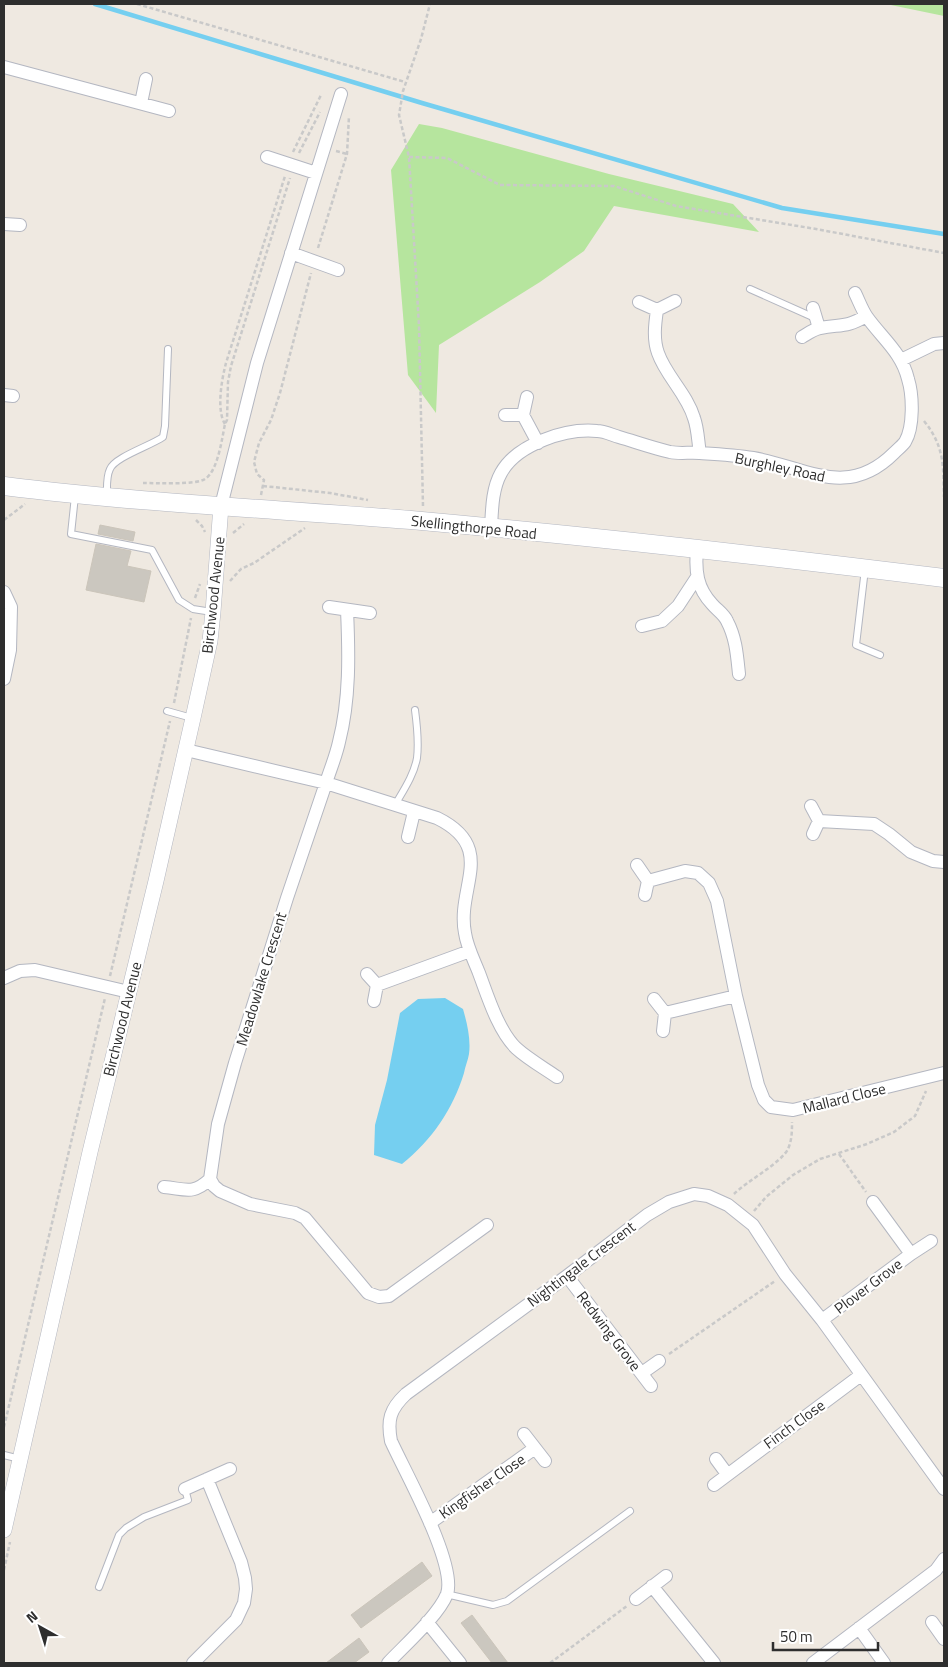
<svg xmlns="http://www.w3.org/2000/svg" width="948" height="1667" viewBox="0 0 948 1667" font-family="'Titillium Web',sans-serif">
	<rect width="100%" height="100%" fill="#efe9e1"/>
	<path fill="#b6e59e" d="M886,4H944V16Z
		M419,124L442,128L609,174L733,204L759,232L614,206L584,251L540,282L439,345L436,413L408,375L391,170Z"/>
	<path fill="#75cff0" d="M445,998L463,1009C467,1023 471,1039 469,1054C468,1060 465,1067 464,1073C453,1109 432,1140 402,1164L374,1155L375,1125L387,1080L400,1013L418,999Z"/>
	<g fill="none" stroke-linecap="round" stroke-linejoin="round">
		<path stroke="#75cff0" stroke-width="4.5" d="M95,4L422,103L782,208L944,234"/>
	</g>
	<path fill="#cbc7bf" stroke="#cbc5ba" d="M100,525L135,532L133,541L98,534Z
		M96,544L131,551L127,566L151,571L144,602L86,590Z
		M422,1562L432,1576L361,1628L351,1615Z
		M472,1615L508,1663H492L461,1623Z
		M359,1638L369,1652L354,1663H326Z"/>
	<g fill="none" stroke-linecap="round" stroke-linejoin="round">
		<g stroke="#b4b7c1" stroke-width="8">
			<path id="service" d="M750,289L815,318
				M75,496L71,534L152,550L179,600L193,609L212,612
				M107,497C107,489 106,477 110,469C115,457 150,446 163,437L165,426L168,349
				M865,569L856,645L880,655
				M167,711L192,718
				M395,805C403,791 414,775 417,758C419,742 417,725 415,710
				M4,1455L20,1459
				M99,1587L119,1535L126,1528L144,1517L188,1500L185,1489
				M446,1594L493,1605L507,1601L630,1511"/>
		</g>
		<g stroke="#b4b7c1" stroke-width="14">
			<path id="minor" d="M4,67L169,111
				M141,103L146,79
				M267,157L316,173
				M4,224L20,225
				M291,253L338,270
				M639,302L657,310L675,301
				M813,308L819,328
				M657,310C655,324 653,339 658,353C666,376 687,394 694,418C698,429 698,442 700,453
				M802,337C807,334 814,329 820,328C841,324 846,328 866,316
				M901,360L934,344L944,343
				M4,395L13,396
				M505,415H523L527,397
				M523,415L538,443
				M221,506L257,363L341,94
				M491,528C492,510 492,489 501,473C517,444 566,428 597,431C604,431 612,435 619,437C636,442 653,448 670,452C680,454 690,452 700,453C717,454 736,455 753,458C806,467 847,500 894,453C897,450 902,446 905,442C914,427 913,395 908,379C902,353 882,338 867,317C862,310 859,301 855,293
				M697,550C695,571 697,588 712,604C717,610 724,614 727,621C736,638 737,655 739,674
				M4,592L11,607L10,650L4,679
				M329,607L370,613
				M642,626L662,621L678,606L697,577
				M186,750L326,783C330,770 336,756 339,742C350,699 349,654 347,610
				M811,806L819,821L813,834
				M819,821L874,824L889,834L911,852L933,861L944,862
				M408,837L414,812
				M637,865L648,881L645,895
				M648,881L685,871L698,873L709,883L717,901L736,996L758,1085L764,1100L771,1107L793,1110L944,1073
				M367,974L377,985L374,1001
				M4,978L20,971L35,970L129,992
				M377,985L470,951
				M654,999L665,1013L663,1031
				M665,1013L736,996
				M164,1187C186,1189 193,1195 210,1179
				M487,1225L389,1296L379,1297L368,1293L305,1218L295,1213L250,1204L220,1191L214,1186L210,1179L218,1124L235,1063L287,898L326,783L437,818C498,848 456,887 465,933C467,947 474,960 479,973C488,997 498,1030 516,1048C528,1059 544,1068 557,1077
				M911,1254L931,1241
				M567,1276L651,1386
				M822,1320L911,1254L873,1202
				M642,1373L659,1361
				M524,1434L545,1461
				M716,1459L727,1474
				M714,1485L861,1375
				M185,1489L230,1469
				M430,1523L535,1448
				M652,1586L714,1663
				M636,1599L666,1576
				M427,1622L460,1663
				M932,1622L944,1639
				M859,1628L884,1663
				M193,1663L236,1620L244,1603L246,1589L245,1578L241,1562L207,1479
				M388,1663C405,1645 438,1616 447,1594C457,1564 405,1472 391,1441C387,1420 390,1409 406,1394L567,1276L647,1215L669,1202L694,1194L708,1196L728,1205L753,1225L785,1274L822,1320L944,1489
				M813,1663L936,1570L944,1559"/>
		</g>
		<g stroke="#b4b7c1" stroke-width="16">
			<path id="tertiary" d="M4,1530L90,1152L156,881L193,718L210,641L213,612L221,506"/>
		</g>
		<g stroke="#b4b7c1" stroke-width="19">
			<path id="secondary" d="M4,486C139,503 275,509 411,520C589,536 767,556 944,578"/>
		</g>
		<path stroke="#c9c9c9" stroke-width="2.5" stroke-dasharray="4 2.5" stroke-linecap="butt" d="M137,4L405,82
			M336,151L347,154
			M293,152L321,95
			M299,153L320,112
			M409,157L447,158L500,185L614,186L676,206L816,229L944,253
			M318,248L347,154L349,116
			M924,421C945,447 943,466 944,497
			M225,424C216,410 222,378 226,363L285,176
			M143,483C156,483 196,485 205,479C218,471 222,438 225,424L227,420L228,382L231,366L290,178
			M263,486L330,493L368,500
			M261,495L264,480L257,474L254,462L259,443L271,420L280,393L311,273
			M423,506L419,326L409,157L399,115L403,91L421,39L430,4
			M4,520L25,504
			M196,520L202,526L205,532
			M233,533L244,524
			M230,581L241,569L254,563L305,528
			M195,598L200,584
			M174,703L191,618
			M110,976L170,721
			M839,1154L866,1192
			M734,1194C747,1181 781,1163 788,1149C792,1140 792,1131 792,1122
			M754,1211L766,1197L793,1175L820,1159L867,1144L894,1132L915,1116L926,1091
			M669,1354L775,1281
			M4,1427L105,998
			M4,1570L10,1542
			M550,1663L627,1606"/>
		<use href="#service" stroke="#fff" stroke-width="6"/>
		<use href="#minor" stroke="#fff" stroke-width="12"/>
		<use href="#tertiary" stroke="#fff" stroke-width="15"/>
		<use href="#secondary" stroke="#fff" stroke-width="18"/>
	</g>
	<g text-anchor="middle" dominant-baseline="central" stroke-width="4.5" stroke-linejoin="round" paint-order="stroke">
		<g font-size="15" fill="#2e2e2e" stroke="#fff">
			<text transform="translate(780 467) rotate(12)">Burghley Road</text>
			<text transform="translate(474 527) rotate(6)">Skellingthorpe Road</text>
			<text transform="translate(213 595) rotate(-84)">Birchwood Avenue</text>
			<text transform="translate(261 979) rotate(-73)">Meadowlake Crescent</text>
			<text transform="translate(122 1019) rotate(-76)">Birchwood Avenue</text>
			<text transform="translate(844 1098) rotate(-14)">Mallard Close</text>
			<text transform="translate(581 1264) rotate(-37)">Nightingale Crescent</text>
			<text transform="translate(868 1286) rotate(-37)">Plover Grove</text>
			<text transform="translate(609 1331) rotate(53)">Redwing Grove</text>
			<text transform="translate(794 1424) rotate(-36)">Finch Close</text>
			<text transform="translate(482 1486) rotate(-35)">Kingfisher Close</text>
		</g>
	</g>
	<rect width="948" height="1667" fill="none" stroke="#2e2e2e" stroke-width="10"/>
	<g transform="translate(40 1627) rotate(321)" stroke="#ffffff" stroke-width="4" paint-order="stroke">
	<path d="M0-4L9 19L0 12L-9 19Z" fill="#2e2e2e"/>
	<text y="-8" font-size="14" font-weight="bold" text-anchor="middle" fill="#2e2e2e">N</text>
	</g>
	<path d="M773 1642v8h105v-8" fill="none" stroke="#2e2e2e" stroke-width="2.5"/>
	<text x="780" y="1642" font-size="15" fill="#2e2e2e" stroke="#ffffff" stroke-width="4" paint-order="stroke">50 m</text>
</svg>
